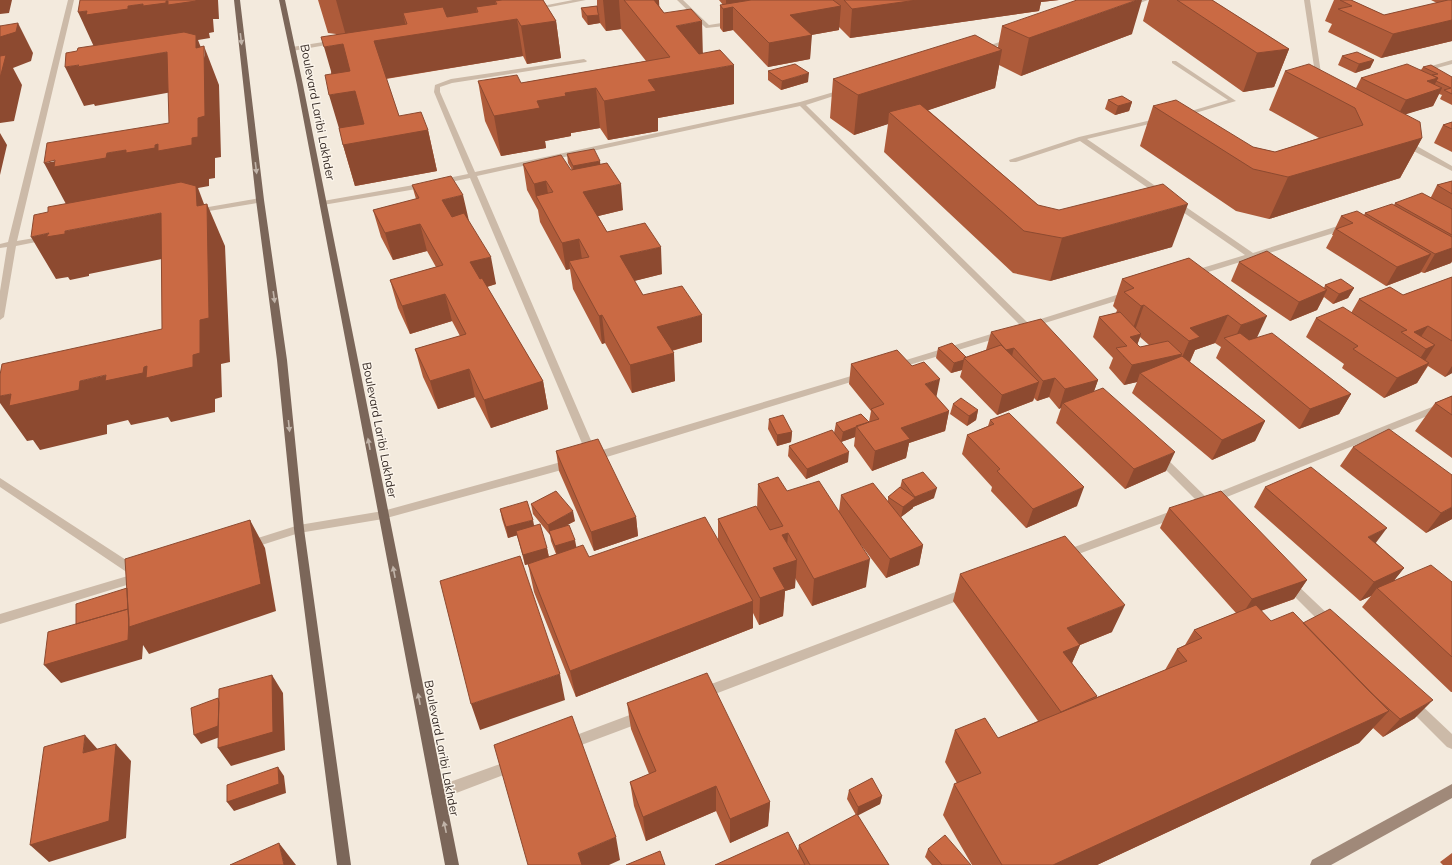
<svg xmlns="http://www.w3.org/2000/svg" width="1452" height="865" viewBox="0 0 1452 865" font-family="Mulish,sans-serif">
	<rect width="100%" height="100%" fill="#f3eadd"/>
	<g fill="none" stroke-linecap="round" stroke-linejoin="round">
		<path fill="#ccbaa8" fill-rule="evenodd" d="M68,0H74L17,241L46,236L50,238L46,240L16,246L4,317L0,320V291L7,247L0,248V244L8,242Z
			M573,0H586L535,10L532,8Z
			M677,0H683L709,25L734,21L737,23L734,25L706,28Z
			M1139,0H1148L1129,7L1126,5Z
			M1304,0H1310L1322,80L1319,82L1316,80Z
			M1012,38L1014,39V41L981,51L978,49Z
			M336,40L338,41V43L292,51L289,49L292,47Z
			M584,59L587,61L586,62L452,83L440,87V92L475,172L800,102L844,89L847,91L846,92L806,105L1028,323L1126,292L1129,291L1133,294L1132,296L1032,327L1036,332L1035,334H1029L800,106L477,176L596,452L858,374L861,373L866,376L864,378L597,460H589L470,178L441,184L437,182L438,180L468,174L434,92L435,85L451,79Z
			M1452,60V64L1407,76L1404,74Z
			M1172,61H1176L1236,101L1185,116H1181V114L1228,100L1172,63Z
			M1160,118L1163,120L1162,121L1087,139L1253,253L1344,224H1350L1351,226L1350,228L1192,277L1189,276L1188,274L1189,272L1245,255L1080,141L1016,162H1010L1009,160L1079,137Z
			M1402,141H1408L1452,166V171L1402,145Z
			M425,183L429,185L428,187L323,205L319,203L323,201Z
			M260,198L264,200L263,202L197,213L193,211L197,209Z
			M1001,331L1006,334L1004,336L896,369L891,366L893,364Z
			M1452,399V406L1212,503L1215,507L1214,510H1206L1153,457L1154,454H1162L1208,499L1209,496Z
			M572,459L576,460L577,463L576,466L383,519L299,533L249,549L245,548L243,545L245,542L299,525L383,511Z
			M0,478L140,569L145,577L143,580L0,624V614L131,575L0,487Z
			M1177,509L1181,510L1182,513L1181,516L1065,559L1061,558L1059,555L1061,552Z
			M1289,579L1293,581L1333,619L1335,623L1333,627L1329,628L1325,627L1285,587L1283,584L1285,581Z
			M966,588L970,590L972,593L970,596L702,699L698,697L696,693L698,689Z
			M1412,698L1416,700L1452,734V749L1447,747L1408,708L1406,704L1408,700Z
			M643,710L648,712L649,716L648,720L568,750L563,748L561,744L563,740Z
			M514,759L519,761L521,765L519,769L438,800L433,798L431,793L433,788Z"/>
		<path fill="#a08979" fill-rule="evenodd" d="M1452,784V798L1331,865H1310L1312,860Z"/>
		<path fill="#7b6659" fill-rule="evenodd" d="M234,0H240L264,200L287,360L304,529L351,865H337L294,529L277,360L256,200Z
			M279,0H285L303,85L459,865H445L297,85Z"/>
	</g>
	<path fill="#ae5b3a" fill-rule="evenodd" d="M318,0H543L556,21L561,58L527,64L523,56L386,79L399,116L428,130L437,171L355,186L343,145L331,74L336,34L328,33Z
		M597,0H659V6L664,13L703,53L734,104L658,118V131L608,140L600,128L571,133V136L545,141L546,148L501,156L485,121L478,81L521,83L646,61L621,29L606,31L600,23L588,25L582,17L581,8L597,6Z
		M719,0H1059L1041,2L1039,11L850,38L839,27V30L811,35L810,59L768,67L733,30L723,32L720,28V5H723Z
		M1149,0H1212L1289,49L1274,87L1243,92L1143,21Z
		M1334,0H1351L1384,15L1437,3L1431,0H1452V41L1381,58L1328,32L1332,24L1325,21Z
		M1002,26L1132,34L1021,76L999,65L995,88L928,110L1038,205L1172,247L1050,281L1013,273L884,152L888,124L854,135L830,118L833,79L998,47Z
		M1342,56L1374,60L1370,68L1355,73L1338,65Z
		M1423,67L1452,77V105L1440,99L1442,95L1439,94L1433,106L1405,114L1422,138L1400,178L1269,219L1236,211L1140,146L1153,106L1253,147L1275,152L1319,138L1269,110L1285,71L1356,88L1361,78L1421,70Z
		M768,71L808,82L781,90L768,80Z
		M1108,100L1132,102L1129,111L1115,115L1105,109Z
		M1452,122V152L1434,143L1443,125Z
		M567,154L600,164L623,210L598,216L607,232L662,274L634,281L643,295L702,342L672,351L675,381L632,393L605,343L602,344L573,289L570,269L566,270L540,222L538,210L527,190L523,164L572,170L568,163Z
		M1452,181V261L1451,263L1424,273L1421,272L1420,273L1386,286L1326,248L1333,235H1332L1341,216L1364,215L1365,213L1394,205L1395,203L1431,197L1437,185Z
		M412,185L468,220L496,284L487,287L543,381L548,409L491,428L475,397L438,409L423,377L415,349L460,336L452,321L410,334L398,308L390,280L436,267L427,251L393,260L381,237L373,210L416,199Z
		M1189,258L1257,338L1351,394L1339,414L1299,429L1216,358L1221,347L1215,343L1195,350L1190,362L1265,421L1255,441L1212,460L1132,393L1137,382L1124,385L1109,368L1113,358L1093,337L1099,317L1116,313L1117,310L1113,306L1122,279ZM1140,337L1149,345L1140,347L1137,345Z
		M1239,262L1324,288L1325,285L1354,288L1348,298L1333,304L1324,297L1317,310L1290,321L1231,281Z
		M1452,277V373L1445,377L1428,366L1417,383L1384,398L1342,368L1344,364L1306,337L1316,318L1351,313L1359,299L1403,295Z
		M991,332L1098,380L1094,391L1166,471L1125,489L1056,423L1061,408L1059,409L1049,397L1037,401L1034,398L1033,401L997,415L960,377L962,370L951,373L936,358L938,348L966,357L986,350Z
		M851,364L936,397L949,411L945,431L909,443L906,458L872,471L854,446L855,437L841,442L848,462L806,479L788,456L789,446L834,433L836,423L869,422L871,411L849,384Z
		M1452,396V458L1415,431L1435,403Z
		M953,404L978,410L976,420L967,426L950,414Z
		M769,419L792,432L791,442L777,446L768,429Z
		M990,420L1077,506L1026,528L991,491L992,487L962,454L967,435L988,426Z
		M1353,447L1452,519L1426,533L1340,466Z
		M556,451L636,517L638,536L594,551L559,471Z
		M902,480L934,498L913,507V508L901,517L923,545L919,565L886,578L861,545L866,587L812,606L795,578V588L785,591L783,616L759,625L753,613V628L576,697L534,592L528,564L534,562L525,565L517,535L508,538L502,519L500,509L534,526L547,548L549,557L556,554L551,541L550,535L533,514L531,504L575,521L567,525L576,548L589,557L718,540V519L757,509L758,484L787,491L839,511L841,495L888,501V497L900,488Z
		M1265,487L1376,543L1404,568L1394,580L1452,582V692H1451L1362,607L1371,596L1360,601L1254,507Z
		M1169,508L1307,580L1294,599L1261,611L1271,621L1303,623L1415,718L1383,737L1373,728L1359,743L1097,865H972L943,815L954,784L957,783L945,762L955,730L998,738L1038,721L953,601L960,574L1112,632L1080,645L1072,663L1097,696V697L1165,670L1177,649L1185,645L1194,630L1236,613L1160,528Z
		M627,703L770,802L768,826L730,843L716,811L646,841L634,806L630,782L649,774L631,729Z
		M849,790L882,796L880,804L857,815L889,865H715L798,851L799,845L856,815L847,799Z
		M928,849L970,865H932L925,857Z
		M1452,853V865H1443L1440,862Z"/>
	<path fill="#8d4a30" d="M0,0H12L9,13L0,14Z
		M196,0H218L219,19H213L214,32L209,33L210,38L198,40L205,58L204,46L219,85L221,157L215,158V178L209,179V186L198,188L207,212V204L225,246L230,362L221,364L222,397L215,399V412L171,422L168,417L131,425L128,420L107,425V434L40,450L33,440L27,441L0,403V396L80,381L147,366L153,377L197,206L66,204L44,163L107,153L158,144L161,151L196,48L95,49L78,12L166,1Z
		M336,0H539L497,4L495,1L497,12H478L476,7L477,15L407,24L403,13L406,27L346,36Z
		M603,0H619L621,29L606,31Z
		M644,0H659L660,22Z
		M726,0H749L748,7H733V30L723,32V9L726,8Z
		M917,0H1059L1041,2L1039,11L850,38L852,9Z
		M1137,0H1142L1132,34L1021,76L1029,38Z
		M841,6L839,30L789,39L790,15Z
		M599,15L600,23L588,25L587,16Z
		M517,19L523,56L383,79L374,41Z
		M1452,20V41L1381,58L1393,34Z
		M556,21L561,58L527,64L521,26Z
		M702,21L703,59L676,26Z
		M18,23L33,53L31,61L13,68L22,85L14,121L0,123V25L5,35Z
		M812,35L810,59L768,67L769,43Z
		M343,44L354,82L335,85L324,47Z
		M1289,49L1274,87L1243,92L1257,53Z
		M1002,50L995,88L899,120L889,112L888,124L854,135L858,95Z
		M167,52L183,90L95,106L94,104L84,106L65,67Z
		M1374,60L1370,68L1355,73L1359,64Z
		M734,65V104L658,118V131L608,140L604,101L648,80Z
		M809,73L808,82L781,90L782,81Z
		M1438,78L1431,92L1442,88L1433,106L1397,117L1406,100L1427,81Z
		M596,88L600,128L571,133V136L545,141L546,148L501,156L494,116L537,101L565,93Z
		M355,91L366,130L341,135L329,95Z
		M1132,102L1129,111L1115,115L1118,106Z
		M428,130L437,171L355,186L343,145Z
		M0,133L7,145L0,175Z
		M1422,138L1400,178L1269,219L1288,177Z
		M600,161L601,170L574,175L573,166Z
		M546,181L550,207L536,196L538,210L534,184Z
		M621,184L623,210L586,219L583,192Z
		M463,195L469,221L448,227L442,200Z
		M1188,204L1172,247L1050,281L1062,238Z
		M161,213L181,255L89,274V276L70,280L68,277L56,279L31,237L49,233L65,231Z
		M420,224L427,251L393,260L385,233Z
		M579,239L583,266L569,261L570,269L566,270L562,243Z
		M661,247L662,274L622,284L620,256Z
		M1452,248V261L1451,263L1424,273L1435,254Z
		M1431,254L1420,273L1386,286L1397,267Z
		M491,257L496,284L476,290L470,262Z
		M1354,288L1348,298L1333,304L1339,294Z
		M1327,290L1317,310L1290,321L1299,302Z
		M445,294L452,321L410,334L402,306Z
		M1144,305L1134,333L1131,334L1141,306Z
		M602,315L605,343L602,344L599,316Z
		M702,315V342L659,354L657,327Z
		M1228,315L1215,343L1195,350L1188,365L1177,369L1189,341L1190,328Z
		M1267,316L1254,344L1232,345L1241,325Z
		M1428,326L1417,343L1414,332Z
		M1141,334L1134,354L1123,357L1130,337Z
		M1435,345L1421,367L1429,363L1417,383L1384,398L1397,378L1412,371L1426,349Z
		M1014,348L1009,368L1001,369L1006,350Z
		M674,353L675,381L632,393L630,365Z
		M1182,354L1173,373H1140L1137,382L1124,385L1132,365Z
		M964,360L962,370L951,373L954,363Z
		M1452,366V373L1445,377Z
		M469,369L475,397L438,409L430,381Z
		M1055,378L1049,397L1037,401L1043,381Z
		M940,379L936,399L925,384Z
		M1098,380L1091,400L1063,403L1061,408L1059,409L1065,389Z
		M543,381L548,409L491,428L484,400Z
		M1039,382L1033,401L997,415L1002,395Z
		M1351,394L1339,414L1299,429L1310,409Z
		M978,410L976,420L967,426L969,416Z
		M949,411L945,431L909,443L906,458L872,471L875,451L901,428Z
		M1265,421L1255,441L1212,460L1222,440Z
		M856,427L855,437L841,442L843,432Z
		M792,432L791,442L777,446V435Z
		M849,452L848,462L806,479L807,469Z
		M1175,452L1166,471L1125,489L1134,469Z
		M1084,487L1077,506L1026,528L1033,509Z
		M937,488L934,498L913,507L915,497Z
		M915,498L913,508L901,517L903,507Z
		M1452,507V519L1426,533L1441,513Z
		M573,511L575,521L550,534L549,531L550,535L548,525Z
		M636,517L638,536L594,551L591,532Z
		M250,520L265,548L276,611L149,654L143,645L142,659L61,683L44,665L83,642Z
		M533,520L535,530L508,538L506,527Z
		M1387,528L1372,548L1368,537Z
		M788,533L786,561L782,535Z
		M575,540L577,550L557,556L555,546Z
		M923,545L919,565L886,578L890,559Z
		M547,548L549,558L525,565L523,555Z
		M870,559L866,587L812,606L814,579Z
		M797,560L795,588L785,591L783,616L759,625L760,598L773,568Z
		M1404,568L1389,587L1377,588L1371,596L1360,601L1374,582Z
		M1307,580L1294,599L1240,618L1252,599Z
		M753,601V628L576,697L570,671Z
		M1125,605L1112,632L1055,655L1067,628Z
		M1080,645L1068,672L1063,652Z
		M560,674L565,700L480,730L471,704Z
		M272,675L283,693L285,750L231,766L218,748Z
		M218,698L225,708L228,734L201,744L194,735Z
		M1433,700L1415,718L1383,737L1400,719Z
		M1389,711L1359,743L1097,865H1053Z
		M85,735L101,753H83Z
		M116,744L131,761L126,838L49,862L30,845Z
		M278,767L284,776L286,793L234,811L227,802Z
		M716,786V811L646,841L643,817Z
		M882,796L880,804L857,816L858,807Z
		M770,802L768,826L730,843V819Z
		M616,837L620,860L609,865H581L578,853Z
		M279,843L296,865H284Z"/>
	<path fill="#ca6a44" stroke="#8d4a30" d="M80,0H196V1L168,5V1H166V3L143,6V4L128,6V9L86,15L87,11L78,12Z
		M502,0H543L556,21L521,26L517,19L374,41L399,116L421,112L428,130L343,145L339,128L364,124L355,91L329,95L325,75L350,71L343,44L324,47L321,37L407,24L403,13L443,7L447,17L478,12L476,7L497,4L495,1Z
		M624,0H654L664,13L691,9L702,21L676,26L699,54L720,50L734,65L648,80L656,91L604,101L596,88L565,93L566,96L537,101L540,108L494,116L478,81L517,75L521,83L670,57Z
		M751,0H833L841,6L790,15L812,35L769,43L733,7L723,9L720,5Z
		M844,0H917L852,9Z
		M1077,0H1137L1029,38L1002,26Z
		M1177,0H1212L1289,49L1257,53Z
		M1340,0H1351L1384,15L1448,0H1452V20L1393,34L1338,9L1352,6Z
		M597,6L598,13L599,15L587,16L581,8Z
		M18,23L16,32L0,37V26Z
		M184,32L196,35V48L204,46L205,116L198,118V137L192,138V145L158,151V144L155,145V148L126,153V150L107,153L106,158L54,167L55,160L44,163L47,143L169,123L167,52L77,67L79,65L65,67L66,53L77,51L78,48Z
		M975,35L1002,50L858,95L833,79Z
		M1357,52L1374,60L1359,64L1342,56Z
		M6,55L0,78V56Z
		M795,64L809,73L782,81L768,71Z
		M1309,64L1420,122L1422,138L1288,177L1253,169L1153,106L1176,100L1253,147L1275,152L1363,125L1355,108L1285,71Z
		M1407,64L1438,78L1427,81L1442,88L1406,100L1361,78Z
		M1431,65L1452,77V94L1444,90L1451,88L1436,81L1438,78L1432,75L1438,74L1423,67Z
		M1122,96L1132,102L1118,106L1108,100Z
		M920,104L1038,205L1059,210L1163,184L1188,204L1062,238L1024,231L889,112Z
		M1452,122V129L1443,125Z
		M594,149L600,161L573,166L567,154Z
		M561,155L571,170L607,163L621,184L583,192L607,232L645,223L661,247L620,256L643,295L682,286L702,315L657,327L674,353L630,365L602,315L599,316L569,261L589,257L579,239L562,243L536,196L553,192L546,181L534,184L523,164Z
		M451,176L463,195L442,200L452,217L464,213L491,257L470,262L480,279L482,278L543,381L484,400L469,369L430,381L415,349L466,334L445,294L402,306L390,280L443,265L420,224L385,233L373,210L419,198L412,185Z
		M1452,181V194L1437,185Z
		M181,182L196,186L197,206L207,204L209,318L200,320V353L193,355V367L146,378L147,366L144,367L143,373L105,381L106,375L80,381L79,390L9,406L11,394L0,396V375L2,364L162,329L161,213L65,231V234L46,237L49,233L31,237L34,215L48,212V207Z
		M1422,193L1452,209V235L1395,203Z
		M1392,204L1452,237V248L1435,254L1365,213Z
		M1357,211L1431,254L1397,267L1336,229L1353,223L1341,216Z
		M1267,251L1327,290L1299,302L1239,262Z
		M1189,258L1267,316L1241,325L1228,315L1190,328L1200,337L1189,341L1144,305L1141,306L1124,292L1134,288L1122,279Z
		M1452,277V341L1428,326L1414,332L1435,345L1426,349L1401,332L1407,330L1359,299L1390,287L1403,295Z
		M1341,279L1354,288L1339,294L1325,285Z
		M1343,307L1429,363L1397,378L1353,349L1358,346L1316,318Z
		M1120,312L1141,334L1130,337L1140,347L1168,341L1182,354L1132,365L1116,348L1127,346L1099,317Z
		M1041,319L1098,380L1065,389L1055,378L1043,381L1014,348L1006,350L991,332Z
		M1240,333L1249,340L1272,333L1351,394L1310,409L1224,338Z
		M952,343L966,357L964,358V360L954,363L938,348Z
		M1001,345L1039,382L1002,395L964,358Z
		M897,350L912,366L924,362L940,379L925,384L949,411L901,428L910,439L875,451L856,426L879,419L871,409L884,404L851,364Z
		M1182,356L1265,421L1222,440L1140,373Z
		M1103,388L1175,452L1134,469L1063,403Z
		M1452,396V415L1435,403Z
		M961,398L978,410L969,416L953,404Z
		M1009,413L1084,487L1033,509L997,471L1000,469L967,435L994,424L990,420Z
		M861,414L869,422L843,432L836,423Z
		M783,415L792,432L777,435L769,419Z
		M1389,429L1452,475V507L1441,513L1353,447Z
		M832,430L849,452L807,469L789,446Z
		M598,439L636,517L591,532L556,451Z
		M1311,467L1387,528L1368,537L1404,568L1374,582L1265,487Z
		M923,472L937,488L915,497L902,480Z
		M778,477L787,491L819,481L870,559L814,579L788,533L782,535L797,560L773,568L785,589L760,598L718,519L756,506L770,530L783,526L758,484Z
		M873,483L923,545L890,559L841,495Z
		M900,487L915,498L903,507L888,497Z
		M556,491L573,511L548,525L531,504Z
		M1221,491L1307,580L1252,599L1169,508Z
		M527,501L533,520L506,527L500,509Z
		M705,517L753,601L570,671L528,564L583,545L589,557Z
		M250,520L261,584L129,627L125,559Z
		M540,524L547,548L523,555L516,531Z
		M569,525L575,540L555,546L549,531Z
		M1065,536L1125,605L1067,628L1080,645L1063,652L1097,696L1061,712L960,574Z
		M520,556L560,674L471,704L440,581Z
		M1431,565L1452,582V657L1377,588Z
		M127,588L128,609L76,624V604Z
		M1256,605L1271,621L1293,612L1389,711L1053,865H1002L954,784L981,773L955,730L985,718L998,738L1187,661L1177,649L1202,638L1194,630Z
		M128,609L129,619L128,640L44,665L48,632Z
		M1330,609L1433,700L1400,719L1371,693L1303,623Z
		M707,673L770,802L730,819L716,786L643,817L630,782L656,771L627,703Z
		M272,675L273,732L218,748L219,689Z
		M218,698L219,703L218,726L194,735L191,708Z
		M572,716L616,837L578,853L582,865H528L494,745Z
		M85,735L83,753L116,744L109,821L30,845L44,747Z
		M278,767L279,784L227,802V785Z
		M872,778L882,796L858,807L849,790Z
		M857,814L889,865H810L799,845Z
		M788,832L805,865H715Z
		M945,835L971,865H942L928,849Z
		M279,843L284,865H230Z
		M660,851L665,865H626Z"/>
	<defs><path id="oneway-solid" d="M-6-.8H1V-3.2L6.5 0L1 3.2V.8H-6Z"/></defs>
	<g fill="#c1b4a9">
		<use href="#oneway-solid" transform="translate(241 39) rotate(83)"/>
		<use href="#oneway-solid" transform="translate(256 168) rotate(83)"/>
		<use href="#oneway-solid" transform="translate(274 297) rotate(82)"/>
		<use href="#oneway-solid" transform="translate(289 426) rotate(84)"/>
		<use href="#oneway-solid" transform="translate(369 444) rotate(-101)"/>
		<use href="#oneway-solid" transform="translate(394 572) rotate(-101)"/>
		<use href="#oneway-solid" transform="translate(419 699) rotate(-101)"/>
		<use href="#oneway-solid" transform="translate(445 827) rotate(-102)"/>
	</g>
	<g text-anchor="middle" dominant-baseline="central" stroke-width="3" stroke-linejoin="round" paint-order="stroke">
		<g font-size="12" fill="#392e29" stroke="#fbf4ea">
			<text transform="translate(318 112) rotate(79)">Boulevard Laribi Lakhder</text>
			<text transform="translate(380 430) rotate(79)">Boulevard Laribi Lakhder</text>
			<text transform="translate(442 748) rotate(79)">Boulevard Laribi Lakhder</text>
		</g>
	</g>
</svg>
